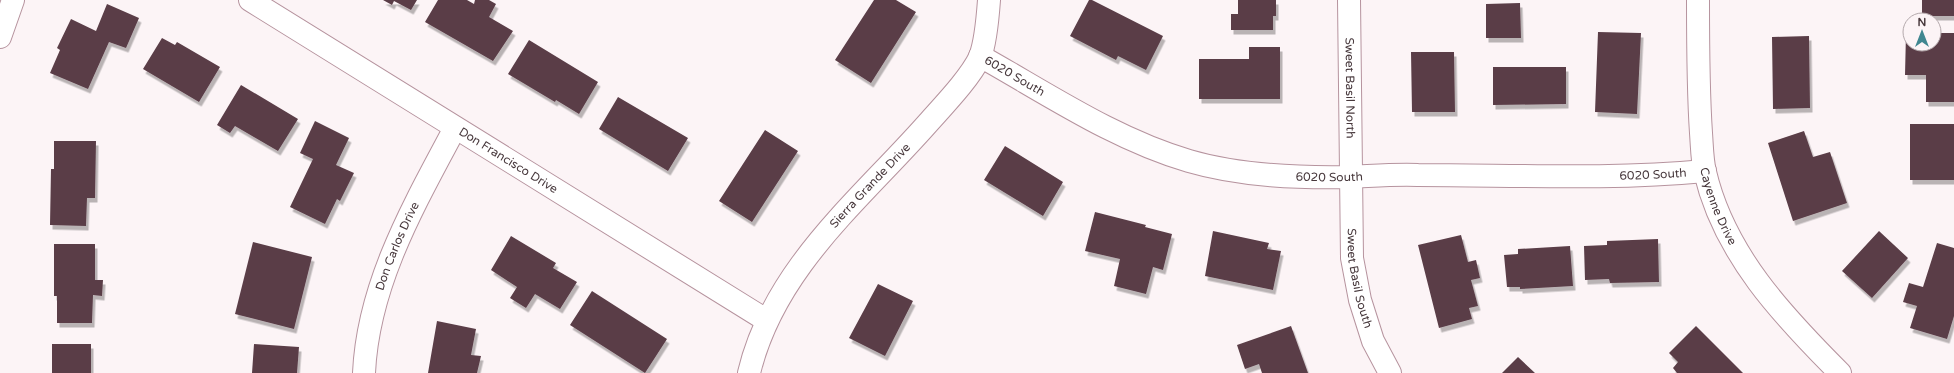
<svg xmlns="http://www.w3.org/2000/svg" width="1954" height="373" viewBox="0 0 1954 373" font-family="'Varela Round',sans-serif">
	<defs>
		<filter id="shadow"><feDropShadow dx="2.5" dy="4.5" stdDeviation="0" flood-color="#0004"/></filter>
	</defs>
	<rect width="100%" height="100%" fill="#fcf4f6"/>
	<path fill="#5a3d47" filter="url(#shadow)" d="M383,0H417L411,10L394,1L392,5Z
		M438,0H467L474,4L475,0H489L496,4L489,17L513,31L493,61L425,22Z
		M874,0H896L916,12L871,83L835,60Z
		M1089,0H1092L1163,36L1146,70L1118,56L1116,60L1070,36Z
		M1238,0H1276V16H1273V30H1231V14H1238Z
		M1922,0H1954V16H1922Z
		M1520,3L1521,38H1486V4Z
		M107,4L139,18L126,48L109,42L88,89L50,73L60,50L57,48L71,19L96,31Z
		M1598,32L1641,33L1637,114L1595,112Z
		M1906,33H1910V44H1934V33H1954V102H1926V75H1905Z
		M1809,36L1810,108L1773,109L1772,37Z
		M162,38L175,45L177,42L220,67L199,102L143,69Z
		M529,40L598,82L579,114L556,100L555,102L508,74Z
		M1249,47H1280V99H1199V59H1249Z
		M1411,52H1454L1455,112H1412Z
		M1493,67H1566V104L1493,105Z
		M241,85L298,119L278,151L235,126L230,133L217,125Z
		M618,97L688,138L668,171L599,129Z
		M315,121L349,138L336,165L354,173L340,201L337,199L325,224L290,207L313,159L300,153Z
		M1910,124H1954V180H1910Z
		M765,130L798,151L752,222L719,201Z
		M1804,131L1813,157L1830,152L1847,203L1793,221L1768,143Z
		M54,141H96L95,198H87L86,226L50,225L51,169H54Z
		M1005,146L1063,182L1043,216L984,180Z
		M1095,212L1146,225L1145,227L1172,234L1163,270L1153,267L1146,294L1114,286L1120,259L1085,251Z
		M1213,231L1269,243L1267,249L1281,251L1273,290L1205,276Z
		M1879,231L1908,258L1872,298L1842,271Z
		M1461,235L1468,262L1476,260L1480,278L1471,280L1478,306L1469,308L1472,319L1439,328L1418,245Z
		M511,236L556,263L553,268L577,282L560,309L535,294L526,308L510,298L517,287L491,270Z
		M1658,239L1659,282L1610,283L1609,279L1585,280L1584,246L1607,245V241Z
		M253,242L312,257L294,329L235,314Z
		M1937,243L1954,248V316L1947,339L1910,328L1917,306L1903,302L1909,283L1923,287Z
		M54,244H95V280H103L102,296L93,295L92,323H57V296H54Z
		M1570,246L1573,286L1520,289V287H1507L1504,255L1518,254V249Z
		M878,284L913,301L885,356L849,338Z
		M592,291L667,339L645,373L570,325Z
		M437,321L476,329L471,355L481,356L477,373H428Z
		M1291,326L1308,373H1262L1259,364L1245,369L1237,345Z
		M1696,326L1743,373H1677L1673,368L1678,362L1669,353Z
		M52,344H91V373H52Z
		M254,344L299,347L297,373H252Z
		M1518,357L1535,373H1502Z"/>
	<g fill="none" stroke-linecap="round" stroke-linejoin="round">
		<g stroke="#b6939e" stroke-width="24">
			<g id="minor">
				<path id="s1" d="M250,0L766,320"/>
				<path id="s2" d="M1349,0L1352,258L1360,300L1373,341L1390,373"/>
				<path id="s3" d="M1698,0C1698,44 1698,89 1701,133C1702,146 1702,160 1705,172C1724,254 1783,316 1840,373"/>
				<path d="M0,37L13,0"/>
				<path id="s4" d="M980,56C1048,94 1114,139 1189,161C1240,176 1297,178 1350,177C1373,176 1395,174 1418,175C1513,175 1610,180 1705,171"/>
				<path id="s5" d="M364,373C368,284 414,205 455,128"/>
				<path id="s6" d="M749,373C774,268 860,200 928,123C944,105 970,78 980,57C985,44 988,14 989,0"/>
			</g>
		</g>
		<use href="#minor" stroke="#fff" stroke-width="22"/>
	</g>
	<g text-anchor="middle" dominant-baseline="central" stroke-width="4" stroke-linejoin="round" paint-order="stroke">
		<g font-size="12" fill="#47383c" stroke="#fcf4f6">
			<text stroke="none"><textPath href="#s4" startOffset="40">6020 South</textPath></text>
			<text stroke="none"><textPath href="#s2" startOffset="88">Sweet Basil North</textPath></text>
			<text stroke="none"><textPath href="#s1" startOffset="304">Don Francisco Drive</textPath></text>
			<text stroke="none"><textPath href="#s4" startOffset="700">6020 South</textPath></text>
			<text stroke="none"><textPath href="#s4" startOffset="376">6020 South</textPath></text>
			<text stroke="none"><textPath href="#s6" startOffset="226">Sierra Grande Drive</textPath></text>
			<text stroke="none"><textPath href="#s3" startOffset="209">Cayenne Drive</textPath></text>
			<text stroke="none"><textPath href="#s5" startOffset="132">Don Carlos Drive</textPath></text>
			<text stroke="none"><textPath href="#s2" startOffset="279">Sweet Basil South</textPath></text>
		</g>
	</g>
	<g transform="translate(1922 32)"><circle r="19" fill="#fcf4f6" stroke="#b4a9ac"/>
	<path d="M0-3L7 15L0 10L-7 15Z" fill="#408790"/>
	<text y="-6" font-size="11" font-weight="bold" text-anchor="middle" fill="#47383c">N</text>
	</g>
</svg>
